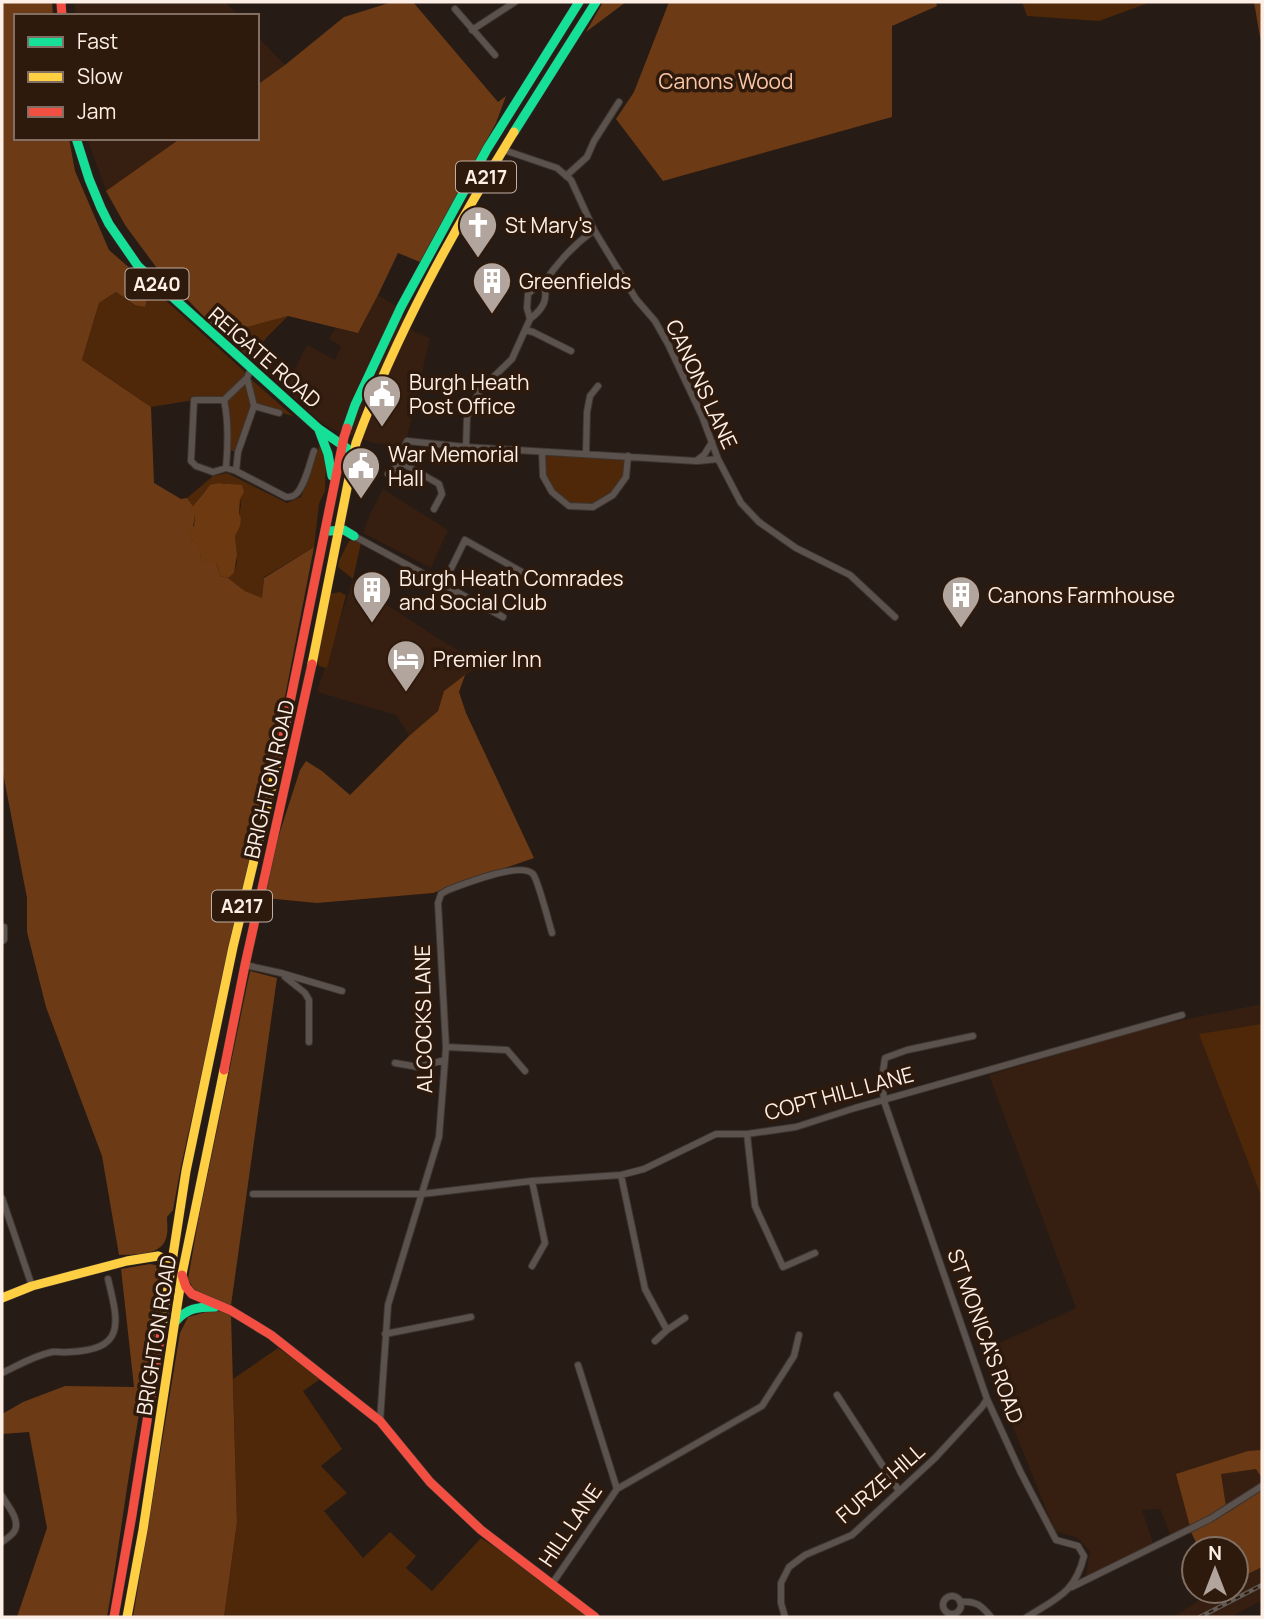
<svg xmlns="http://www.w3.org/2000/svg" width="1264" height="1619" viewBox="0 0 1264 1619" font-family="Manrope,sans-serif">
	<rect width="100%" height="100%" fill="#261b15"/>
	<path fill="#361f10" d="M74,2H225L239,16H76Z
		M257,36L285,65L257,85Z
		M87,138H181L106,191Z
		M378,295L396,306L413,331L430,338L405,446L373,443L330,428L317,419L285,389L307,345L335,360L341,346L329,339L335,328L358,333Z
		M383,489L448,530L431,568L363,533L370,514Z
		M352,582L439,639L482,664L444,691L438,711L409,736L396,715L317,692Z
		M1262,1004V1492L1192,1534H1170L1160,1509L1142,1510L1153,1543L1086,1576L1090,1552L1078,1538L1055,1531L1001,1397L980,1352L1076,1308L989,1075L1157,1025Z
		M1262,1567V1600L1231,1617H1173L1214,1591H1236V1580Z"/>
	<path fill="#4e2809" d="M1022,2H1151L1099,21L1027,16Z
		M141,278L245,372L247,378L252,380L293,416L254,406L238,452L228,450L224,400H194L151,407L82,360L99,303L116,292L135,305L148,295Z
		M288,316L266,338L252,360L213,326L228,331Z
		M320,443L326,460L325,491L319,504L314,547L264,577L262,599L245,591L228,578L234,573L237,562L235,536L241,505L240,499L225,483C207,482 204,493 193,506L187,498L213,476L227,473L287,503L301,497L315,461Z
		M542,452L628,456L626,477L613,495L593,507L569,506L552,492L543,476Z
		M353,540L361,543L353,579L338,567L339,561L349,541Z
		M340,592L346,595L327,668L319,666L316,659L329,594Z
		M1262,1024V1198L1199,1034Z
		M278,1348L322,1378L303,1391L342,1449L321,1466L347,1493L324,1511L363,1558L390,1532L416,1556L406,1568L432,1591L481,1538L552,1584L595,1617H224L237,1522L233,1379Z"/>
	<path fill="#6c3a15" d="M2,2H52L53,16H16V138H69L75,171L109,250L141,278L148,295L145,307L135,305L116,292L99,303L82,360L151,407L154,483L181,499L187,498L193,506V512L195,515L191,539L203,548L200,558L216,563L221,576L228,578L245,591L262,598L264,578L314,547L275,748L181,1166L173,1210L167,1217C167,1222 168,1229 167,1234C164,1257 136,1254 119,1255L102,1156L46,1007L27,932V898L2,768Z
		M392,2H413L498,102L506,96L496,123L420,262L398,253L378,295L358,333L288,316L228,332L213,326L156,267L125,225L106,191L181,138H257V85L285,65L344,17Z
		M603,2H626L586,32Z
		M669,2H936L937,6L892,26V117L663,181L616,119L634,92Z
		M1254,2H1262V43L1260,37Z
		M465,675L459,692L466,713L534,858L433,893L317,903L265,898L275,847L300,770L306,761L322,771L350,795L409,736L438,711L444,691Z
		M250,971L277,978L231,1305C213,1299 196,1298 188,1279L199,1216Z
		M150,1264L160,1266C163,1318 146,1375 137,1426C126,1489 118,1554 107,1617H17L47,1528L29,1432L2,1434V1414L23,1402L65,1386L134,1387L121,1269Z
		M222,1311L231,1315L237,1522L224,1617H133L180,1333L188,1317L206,1312Z
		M1262,1450V1478L1256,1469L1221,1474L1227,1513L1262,1490V1567L1236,1580V1549H1199L1192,1534L1176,1474L1248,1451Z"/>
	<path fill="#6c3910" d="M218,483L242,485L244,492L240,499L239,514L241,518L240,526L235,536L237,555L234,573L228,578L221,576L216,563L203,562L200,558L202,548L191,539L186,530L194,526L195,515L190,510V507L193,506L210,485Z"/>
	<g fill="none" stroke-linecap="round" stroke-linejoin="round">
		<g stroke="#3d3530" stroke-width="8">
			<path id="street" d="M455,9L495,55
				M472,30L515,2
				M504,150L557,168L571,180L594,230L636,299L655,321L668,344L702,416L718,459L741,503L759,522L796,548L850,575L895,617
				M566,176L587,157L594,141L619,102
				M530,319C544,308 548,300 544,283C557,263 575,244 594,230
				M525,330L533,332L571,351
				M224,400L247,378
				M254,406L279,413
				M466,447L467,417L480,390L512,359L530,319L527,308L528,294L535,288L544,283
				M542,452L543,476L552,492L569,506L593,507L613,495L626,477L628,456
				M586,454L587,412L590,396L598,386
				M698,461L718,459
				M226,468C228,445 229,422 224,400H194L191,461L196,466L213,472L226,468L236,471L286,497C290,497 293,497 296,494C305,486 310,462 314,451
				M236,471L238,452L254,406L247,378L251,369
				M388,474L402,463
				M434,509L442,494L439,484L402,463L405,446L407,441L466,447L696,461L704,455L712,442
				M354,536L503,617
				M443,585L465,540L522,572
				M2,941L4,940V927
				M245,965L281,973L342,991
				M285,977L305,993L309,1000V1042
				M973,1036L907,1050L885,1058L882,1078L884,1101L987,1399L1021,1473L1056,1540L1078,1546L1084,1556C1075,1593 1057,1598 1027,1617
				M446,1047L507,1050L525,1071
				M395,1063L418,1067L445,1060
				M747,1134L755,1206L783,1267L815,1253
				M621,1175L645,1289L667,1330
				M532,1181L545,1243L532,1266
				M253,1194H422L532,1181L621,1175L644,1169L716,1134H747L796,1127L855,1108L1182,1015
				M2,1198L32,1286
				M385,1334L471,1317
				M655,1341L667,1330L685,1318
				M2,1373C19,1365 33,1356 52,1352C57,1351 62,1353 68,1352C126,1350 119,1324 108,1279
				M837,1395L899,1491
				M380,1421L388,1305L439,1137L446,1047L438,903L441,894L448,890C464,884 521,861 533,874C538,880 549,923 552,933
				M617,1489L762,1406L794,1356L799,1335
				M2,1496C7,1505 20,1519 15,1530C13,1535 6,1539 2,1542
				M552,1584L617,1489L578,1365
				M1072,1587L1210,1519L1262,1486
				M943 1605a9 9 0 1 1 18 0a9 9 0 1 1-18 0Z
				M960,1602C976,1600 982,1606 991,1617
				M785,1617L781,1603V1583L789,1567L805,1555L852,1535L935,1458L982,1407L987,1399"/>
		</g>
		<g stroke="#3d3530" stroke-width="10">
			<path id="fast" d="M514,132L596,2
				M76,138L89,179L101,208L109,224L138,266L319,429L348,449
				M347,428L355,405L401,307L487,149L579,2
				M319,430L328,454L332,476
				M330,531L344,530L354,536
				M175,1322C187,1308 197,1307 215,1307"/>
		</g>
		<g stroke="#3d3530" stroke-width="10">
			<path id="slow" d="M312,664L356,443C396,334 453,231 514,132
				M2,1298L32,1286L127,1261L158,1256L172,1262
				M161,1333L186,1171L233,947L278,761
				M127,1617L143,1530L182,1274L224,1070"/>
		</g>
		<g stroke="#3d3530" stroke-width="10">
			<path id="jam" d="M61,2L62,16
				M278,761L344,437L347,428
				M224,1070L245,965L312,664
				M182,1275L186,1287L192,1294L230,1310L271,1335L380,1421L430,1482L481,1530L595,1617
				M114,1617L132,1515L161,1333"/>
		</g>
		<use href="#street" stroke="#5b524d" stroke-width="6"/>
		<use href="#fast" stroke="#16e098" stroke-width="9"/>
		<use href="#slow" stroke="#ffcf43" stroke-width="9"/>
		<use href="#jam" stroke="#f24e42" stroke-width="9"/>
		<g stroke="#625a55" stroke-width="4.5">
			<path id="rail" d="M1200,1617L1262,1585"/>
		</g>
		<use href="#rail" stroke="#2e1a0d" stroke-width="2" stroke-dasharray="5" stroke-linecap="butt"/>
	</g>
	<defs>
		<g id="church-pin" transform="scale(2.0125)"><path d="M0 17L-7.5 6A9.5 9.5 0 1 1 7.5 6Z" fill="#b2a59d" stroke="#2e1a0d"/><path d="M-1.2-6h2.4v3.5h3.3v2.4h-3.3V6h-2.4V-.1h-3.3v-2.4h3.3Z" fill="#fff"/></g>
		<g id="building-pin" transform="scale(2.0125)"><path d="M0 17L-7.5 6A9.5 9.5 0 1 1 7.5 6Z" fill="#b2a59d" stroke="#2e1a0d"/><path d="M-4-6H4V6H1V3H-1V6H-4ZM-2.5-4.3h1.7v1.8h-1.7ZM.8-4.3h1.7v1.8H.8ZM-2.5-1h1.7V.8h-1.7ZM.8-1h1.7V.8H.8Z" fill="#fff"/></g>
		<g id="civic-pin" transform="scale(2.0125)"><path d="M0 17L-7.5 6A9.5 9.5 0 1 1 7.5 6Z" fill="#b2a59d" stroke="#2e1a0d"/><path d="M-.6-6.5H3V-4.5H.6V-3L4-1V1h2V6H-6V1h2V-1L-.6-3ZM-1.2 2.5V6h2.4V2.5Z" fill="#fff"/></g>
		<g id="hotel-pin" transform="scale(2.0125)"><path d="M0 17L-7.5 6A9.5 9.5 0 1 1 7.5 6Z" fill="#b2a59d" stroke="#2e1a0d"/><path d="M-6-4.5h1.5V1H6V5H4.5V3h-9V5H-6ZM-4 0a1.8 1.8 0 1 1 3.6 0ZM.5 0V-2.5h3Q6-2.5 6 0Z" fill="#fff"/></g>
	</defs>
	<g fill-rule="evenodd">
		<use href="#church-pin" x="478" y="225"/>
		<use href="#building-pin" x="492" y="281"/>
		<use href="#civic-pin" x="382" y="394"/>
		<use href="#civic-pin" x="361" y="466"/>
		<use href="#building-pin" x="372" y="590"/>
		<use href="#building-pin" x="961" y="595"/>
		<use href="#hotel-pin" x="406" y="659"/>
	</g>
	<g text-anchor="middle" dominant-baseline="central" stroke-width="7" stroke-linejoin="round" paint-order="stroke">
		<g fill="#2e1a0d" stroke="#bfafa5" stroke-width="2">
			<rect x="456" y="161.5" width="60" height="31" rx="5"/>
			<rect x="125.5" y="268.5" width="63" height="31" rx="5"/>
			<rect x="212" y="890.5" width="60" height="31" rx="5"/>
		</g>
		<g font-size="19" font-weight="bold" fill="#fdefe6">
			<text x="486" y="177">A217</text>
			<text x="157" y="284">A240</text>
			<text x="242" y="906">A217</text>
		</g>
		<g font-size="21" fill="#fcc7a6" stroke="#2e1a0d">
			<text x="726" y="81">Canons Wood</text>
		</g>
		<g font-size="21" fill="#fdefe6" stroke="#2e1a0d" text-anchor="start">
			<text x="505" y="225">St Mary's</text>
			<text x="519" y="281">Greenfields</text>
			<text x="409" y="382">Burgh Heath<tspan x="409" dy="24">Post Office</tspan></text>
			<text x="388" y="454">War Memorial<tspan x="388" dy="24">Hall</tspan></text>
			<text x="399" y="578">Burgh Heath Comrades<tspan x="399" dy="24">and Social Club</tspan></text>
			<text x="988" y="595">Canons Farmhouse</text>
			<text x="433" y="659">Premier Inn</text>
		</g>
		<g font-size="21" fill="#fdefe6" stroke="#2e1a0d">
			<text transform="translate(265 357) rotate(41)">REIGATE ROAD</text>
			<text transform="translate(702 384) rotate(65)">CANONS LANE</text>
			<text transform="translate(269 779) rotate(-77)">BRIGHTON ROAD</text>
			<text transform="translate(423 1019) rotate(-91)">ALCOCKS LANE</text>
			<text transform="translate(839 1093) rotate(-15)">COPT HILL LANE</text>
			<text transform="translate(156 1335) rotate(-81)">BRIGHTON ROAD</text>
			<text transform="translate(986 1336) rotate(70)">ST MONICA'S ROAD</text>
			<text transform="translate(880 1483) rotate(-41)">FURZE HILL</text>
			<text transform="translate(570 1525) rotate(-56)">HILL LANE</text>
		</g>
	</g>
	<rect width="1264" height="1619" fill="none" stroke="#fdefe6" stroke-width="7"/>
	<rect x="14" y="14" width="245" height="126" fill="#2e1a0d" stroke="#816f64" stroke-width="2"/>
	<rect x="28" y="37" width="35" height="10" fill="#16e098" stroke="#816f64" stroke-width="2"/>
	<text x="77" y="49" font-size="21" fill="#fdefe6">Fast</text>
	<rect x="28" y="72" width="35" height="10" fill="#ffcf43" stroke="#816f64" stroke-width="2"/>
	<text x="77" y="84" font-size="21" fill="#fdefe6">Slow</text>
	<rect x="28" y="107" width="35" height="10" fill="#f24e42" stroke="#816f64" stroke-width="2"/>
	<text x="77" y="119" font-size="21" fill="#fdefe6">Jam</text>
	<g transform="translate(1215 1570)"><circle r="33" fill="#2e1a0d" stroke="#816f64" stroke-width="2"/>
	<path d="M0-5L12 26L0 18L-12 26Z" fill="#b2a59d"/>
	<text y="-10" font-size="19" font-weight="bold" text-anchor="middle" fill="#fdefe6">N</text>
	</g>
</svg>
